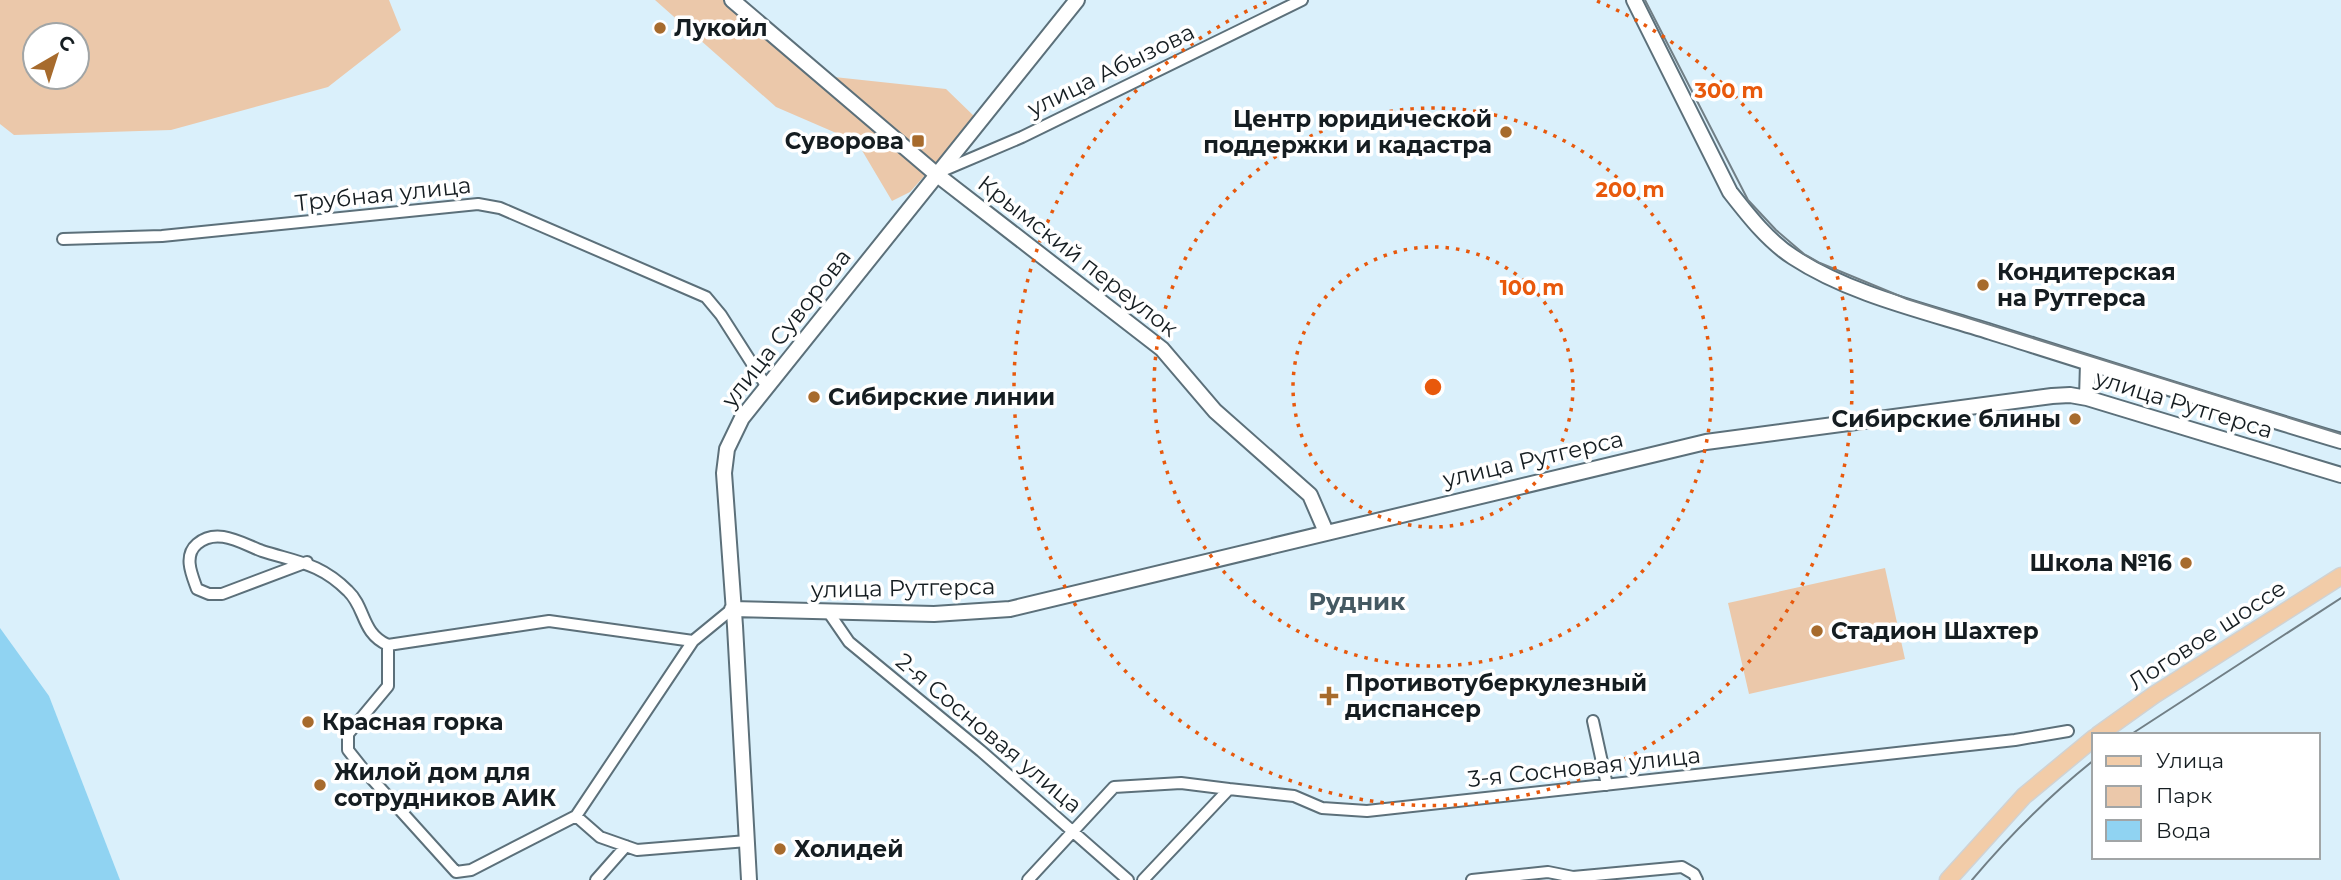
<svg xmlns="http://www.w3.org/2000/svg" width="2341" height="880" viewBox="0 0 2341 880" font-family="Montserrat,sans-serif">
	<rect width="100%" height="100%" fill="#daf0fb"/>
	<path fill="#ebc8aa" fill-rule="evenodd" d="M0,0H389L401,30L328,87L171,130L14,135L0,124ZM35,35H77V77H35Z
		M655,0H739L806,74L946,89L976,118L910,192L892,201L857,142L776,107Z
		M1885,568L1905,659L1749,694L1728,603Z"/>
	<path fill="#90d3f2" d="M0,628L49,696L120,880H0Z"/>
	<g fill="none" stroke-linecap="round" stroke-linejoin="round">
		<g stroke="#5c707a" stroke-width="14">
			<path id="minor" d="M942,171L1022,137L1302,0
				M63,239L162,236L478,204L500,208L706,297L721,315L767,387
				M307,562L222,594H209L197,589C192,575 183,556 197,544C217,527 241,543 262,551C297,562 320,563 348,591C366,608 361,633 388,645V686L348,734V750L363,769L456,872L471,870L576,816L693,641
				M829,613L849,642L981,751L1128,880
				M388,645L549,621L693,641L732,609
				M1593,721L1607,785
				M576,816L600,837L637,850L747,841
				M596,880L626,846
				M1028,880L1114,787L1181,783L1229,789
				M1143,880L1229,789L1294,796L1322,808L1367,811L2015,740L2068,731
				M1472,880L1548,872L1573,877L1682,867L1694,874L1697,880"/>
		</g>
		<g stroke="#5c707a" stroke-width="18">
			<path id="secondary" d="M732,0L936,174L1162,349L1215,411L1310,495L1326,532
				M1634,0L1730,192C1748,215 1768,241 1793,257C1851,295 1925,311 1991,332C2108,369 2224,406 2341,441
				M2087,398L2088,363
				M732,609L934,614L1010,609L1706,442L2052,396L2070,395L2087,398L2341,475
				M749,880L735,626L724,473L727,449L742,418L1077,0"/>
		</g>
		<g stroke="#d0d2d3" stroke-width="19">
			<path id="primary" d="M2098,735L2154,695L2341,576
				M1948,880L2024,796L2094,738"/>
		</g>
		<use href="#minor" stroke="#fff" stroke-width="10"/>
		<use href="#secondary" stroke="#fff" stroke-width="14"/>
		<use href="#primary" stroke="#f2cca8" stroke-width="16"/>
		<path stroke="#717f86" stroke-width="2" d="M1645,0L1748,200L1776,230L1804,254L1820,263L1907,299L2341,434
			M2130,735L2341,598
			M1972,880C2009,836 2049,796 2094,760"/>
	</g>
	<g fill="none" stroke="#e8590c" stroke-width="3.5" stroke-dasharray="3.5 7">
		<circle cx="1433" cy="387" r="140"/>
		<circle cx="1433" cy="387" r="279"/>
		<path d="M1597 1A419 419 0 1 1 1269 1"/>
	</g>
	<g fill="#a76b2d" stroke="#fff" stroke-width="2.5">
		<circle cx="660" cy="28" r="7"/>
		<circle cx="1506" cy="132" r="7"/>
		<rect x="911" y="134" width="14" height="14" rx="3.5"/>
		<circle cx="1983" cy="285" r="7"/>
		<circle cx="814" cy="397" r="7"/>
		<circle cx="2075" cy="419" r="7"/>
		<circle cx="2186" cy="563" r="7"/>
		<circle cx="1817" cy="631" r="7"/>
		<path d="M1325.5 685.5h7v7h7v7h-7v7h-7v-7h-7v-7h7z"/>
		<circle cx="308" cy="722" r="7"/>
		<circle cx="320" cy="785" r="7"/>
		<circle cx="780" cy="849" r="7"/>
	</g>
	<g text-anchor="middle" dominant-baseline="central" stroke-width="7" stroke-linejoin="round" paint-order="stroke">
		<g font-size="23" font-weight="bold" fill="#151d21" stroke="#fff" text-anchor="start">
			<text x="674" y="28">Лукойл</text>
			<text x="1492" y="119" text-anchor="end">Центр юридической<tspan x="1492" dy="26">поддержки и кадастра</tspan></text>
			<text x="904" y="141" text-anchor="end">Суворова</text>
			<text x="1997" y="272">Кондитерская<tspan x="1997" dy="26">на Рутгерса</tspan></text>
			<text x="828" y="397">Сибирские линии</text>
			<text x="2061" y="419" text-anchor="end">Сибирские блины</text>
			<text x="2172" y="563" text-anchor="end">Школа №16</text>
			<text x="1831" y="631">Стадион Шахтер</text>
			<text x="1345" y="683">Противотуберкулезный<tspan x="1345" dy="26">диспансер</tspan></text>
			<text x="322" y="722">Красная горка</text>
			<text x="334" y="772">Жилой дом для<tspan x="334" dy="26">сотрудников АИК</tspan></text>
			<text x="794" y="849">Холидей</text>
		</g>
		<g font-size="23" fill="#151d21" stroke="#fff">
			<text transform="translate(1111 70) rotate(-26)">улица Абызова</text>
			<text transform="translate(383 194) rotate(-6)">Трубная улица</text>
			<text transform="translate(1078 256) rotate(38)">Крымский переулок</text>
			<text transform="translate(786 328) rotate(-52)">улица Суворова</text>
			<text transform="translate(2184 404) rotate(17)">улица Рутгерса</text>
			<text transform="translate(1533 459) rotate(-13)">улица Рутгерса</text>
			<text transform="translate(903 588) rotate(-1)">улица Рутгерса</text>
			<text transform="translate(2207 635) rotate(-33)">Логовое шоссе</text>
			<text transform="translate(989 733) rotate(40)">2-я Сосновая улица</text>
			<text transform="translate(1584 767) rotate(-6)">3-я Сосновая улица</text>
		</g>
		<g font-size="24" font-weight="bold" fill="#455962" stroke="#fff">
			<text x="1357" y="601">Рудник</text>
		</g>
	</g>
	<circle cx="1433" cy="387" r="10" fill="#e8590c" stroke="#fff" stroke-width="3.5"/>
	<g font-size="21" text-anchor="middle" font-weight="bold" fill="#e8590c" stroke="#fff" stroke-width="7" stroke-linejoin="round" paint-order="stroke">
		<text x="1729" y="98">300 m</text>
		<text x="1630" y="197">200 m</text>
		<text x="1532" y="295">100 m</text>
	</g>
	<rect x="2092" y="733" width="228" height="126" fill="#ffffff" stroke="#a1a5a6" stroke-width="2"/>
	<rect x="2106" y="756" width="35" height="10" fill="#f2cca8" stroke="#a1a5a6" stroke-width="2"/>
	<text x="2156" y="768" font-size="21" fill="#151d21">Улица</text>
	<rect x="2106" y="786" width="35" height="21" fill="#ebc8aa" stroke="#a1a5a6" stroke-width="2"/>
	<text x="2156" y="803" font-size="21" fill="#151d21">Парк</text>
	<rect x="2106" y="820" width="35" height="21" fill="#90d3f2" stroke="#a1a5a6" stroke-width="2"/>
	<text x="2156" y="838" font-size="21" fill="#151d21">Вода</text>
	<g transform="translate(56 56) rotate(39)"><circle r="33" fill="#ffffff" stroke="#a1a5a6" stroke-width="2"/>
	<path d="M0-5L12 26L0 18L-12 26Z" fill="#a76b2d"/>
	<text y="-10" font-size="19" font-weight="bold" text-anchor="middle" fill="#151d21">С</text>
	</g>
</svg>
